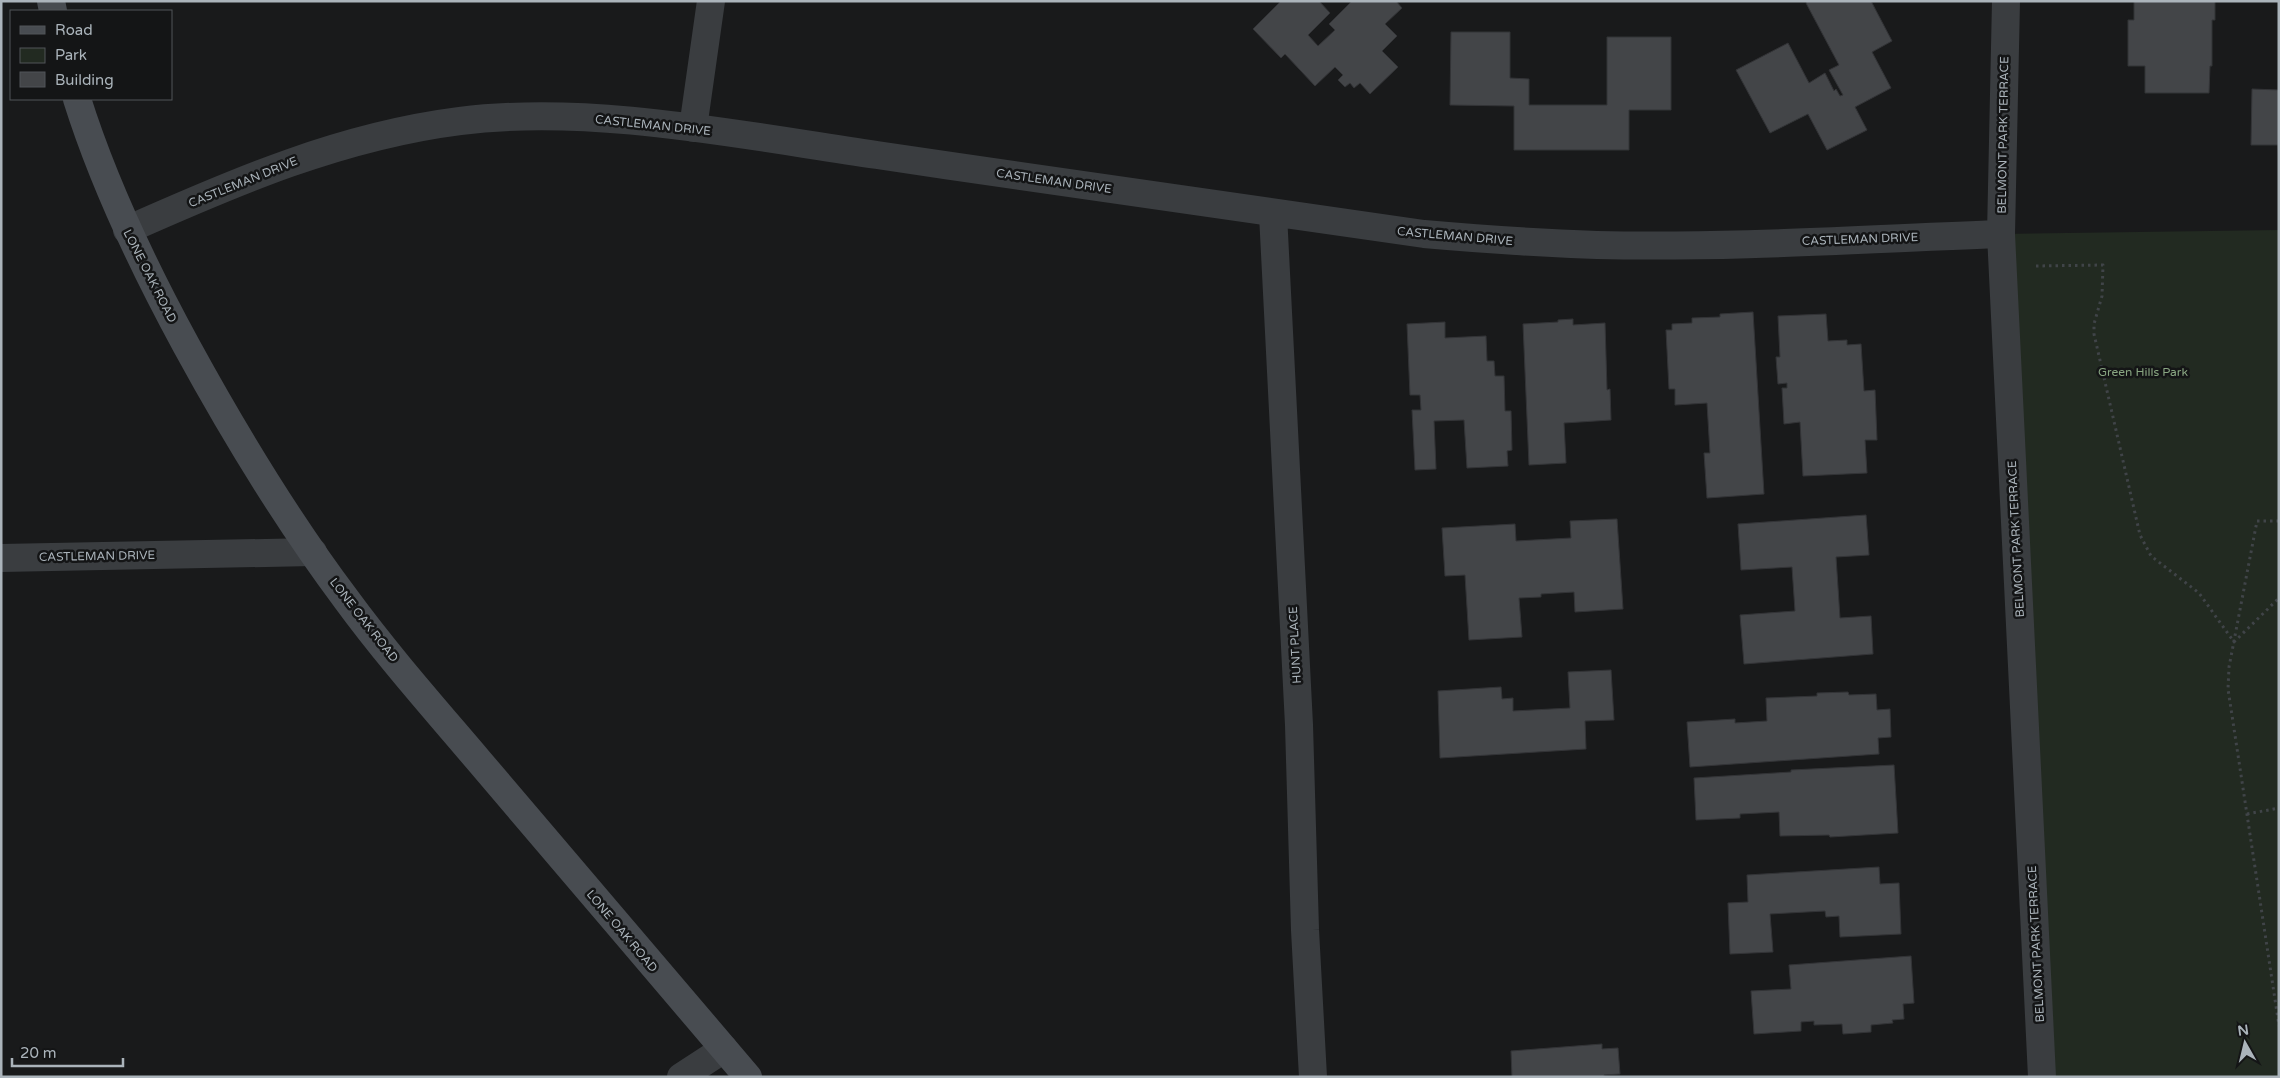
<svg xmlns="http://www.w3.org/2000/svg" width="2280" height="1078" viewBox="0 0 2280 1078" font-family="'Varela Round',sans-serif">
	<rect width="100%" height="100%" fill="#191a1b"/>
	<path fill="#222a21" d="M2279,230V1077H2042L2001,234Z"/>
	<path fill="#434548" stroke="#333437" d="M1281,1H1319L1330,13L1308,35L1318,46L1335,30L1329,24L1352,1H1396L1402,8L1385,24L1397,36L1382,51L1398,67L1370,94L1360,83L1354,88L1350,83L1345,87L1338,80L1343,75L1335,67L1315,86L1285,54L1281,58L1253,29Z
		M1808,1H1871L1892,41L1872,52L1891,88L1855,107L1867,130L1827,150L1808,114L1770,133L1736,70L1788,43L1809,83L1825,73L1834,91L1836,89L1840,96L1843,95L1829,70L1839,65L1806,3Z
		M2134,1H2215V20H2212V66H2210L2209,93H2145V66H2128V20H2134Z
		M1451,32H1510V78L1529,79V105H1607V37H1671V110H1629V150H1514V106L1450,105Z
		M2252,89L2279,90V164L2278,145H2251Z
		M1753,312L1764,494L1707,498L1704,453H1710L1707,403L1675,405V389H1669L1666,330H1672V324L1692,323V318L1720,317V314Z
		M1826,314L1828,341L1847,340V345L1861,344L1864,391L1875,390L1877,440H1865L1867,473L1803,476L1800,422L1784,424L1782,388H1787V383L1778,384L1776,357H1780L1778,316Z
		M1573,319V325L1605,323L1607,390L1610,389L1611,420L1564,423L1566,463L1529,465L1523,324L1558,322V320Z
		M1445,322V338L1486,336L1487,361H1494L1495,376H1504L1505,411H1511L1512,450L1507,451L1508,466L1467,468L1464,420L1434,421L1436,469L1415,470L1412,410H1421L1420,395H1410L1407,324Z
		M1866,515L1869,555L1836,557L1840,618L1871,616L1873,654L1744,664L1740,615L1795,611L1792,567L1741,570L1738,524Z
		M1617,519L1623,609L1575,612L1574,592L1541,594V597L1519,598L1522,637L1469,640L1465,575L1445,576L1442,528L1515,524L1516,541L1571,538L1570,521Z
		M1611,670L1614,720L1585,721L1586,749L1440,758L1438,691L1501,687L1502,699L1513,698V711L1570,708L1568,672Z
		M1848,692L1849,695L1876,694L1877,710L1890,709L1891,737L1878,738L1879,754L1690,767L1687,722L1735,719V723L1767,721L1766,698L1817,696V693Z
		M1894,765L1898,833L1830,837L1829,835L1780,836L1779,812L1740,814V818L1696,820L1694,778L1791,772V770Z
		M1879,867L1880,884L1899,883L1901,934L1840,937L1839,916L1826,917L1825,911L1770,914L1773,952L1730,954L1728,903L1748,902L1747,875Z
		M1911,956L1914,1003L1903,1004L1904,1019L1892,1020L1893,1023L1871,1025V1032L1843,1034L1842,1024L1814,1025V1021L1801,1022V1031L1754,1034L1751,991L1791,989L1789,965Z
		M1602,1044V1049L1618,1048L1620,1074L1604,1075V1077H1512L1511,1051Z"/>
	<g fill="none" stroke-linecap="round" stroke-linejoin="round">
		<path stroke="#404448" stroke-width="3" stroke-dasharray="2.5 4" stroke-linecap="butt" d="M2036,266L2103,265L2102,296L2094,324V334L2140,535L2151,556L2199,593L2234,642L2279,598
			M2279,521H2257L2229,667L2228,689L2279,1026
			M2247,814L2279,808"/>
		<path stroke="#3a3d40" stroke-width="28" d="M2006,1L2001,234L2042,1077
			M693,128L711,1
			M1273,214L1299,725L1305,930L1313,1077
			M127,230C235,182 341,136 460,121C593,104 745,136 877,155C1059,182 1241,208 1424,234C1481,239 1539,243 1597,245C1731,248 1866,239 2001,234
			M1,558L313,552
			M681,1077L724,1049"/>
		<path stroke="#484c51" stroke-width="28" d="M51,1L53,11
			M77,99C104,185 143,266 186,345C234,433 286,519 346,599C387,655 434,708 479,761C568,867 659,971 748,1077"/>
	</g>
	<g text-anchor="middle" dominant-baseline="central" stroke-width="5" stroke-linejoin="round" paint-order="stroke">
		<g font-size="12" fill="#abb4bb" stroke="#141516">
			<text transform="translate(653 125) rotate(6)">CASTLEMAN DRIVE</text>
			<text transform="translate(2003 135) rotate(-89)">BELMONT PARK TERRACE</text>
			<text transform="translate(1054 181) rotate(8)">CASTLEMAN DRIVE</text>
			<text transform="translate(243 182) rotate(-22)">CASTLEMAN DRIVE</text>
			<text transform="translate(1455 236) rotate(5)">CASTLEMAN DRIVE</text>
			<text transform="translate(1860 239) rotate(-2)">CASTLEMAN DRIVE</text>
			<text transform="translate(150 276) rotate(63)">LONE OAK ROAD</text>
			<text transform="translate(2016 539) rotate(-93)">BELMONT PARK TERRACE</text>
			<text transform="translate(97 556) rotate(-1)">CASTLEMAN DRIVE</text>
			<text transform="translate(364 620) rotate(52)">LONE OAK ROAD</text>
			<text transform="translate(1295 645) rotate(-93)">HUNT PLACE</text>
			<text transform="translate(622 931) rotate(50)">LONE OAK ROAD</text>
			<text transform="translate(2036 944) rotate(-93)">BELMONT PARK TERRACE</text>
		</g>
		<g font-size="12" fill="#89a682" stroke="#141516">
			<text x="2143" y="372">Green Hills Park</text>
		</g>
	</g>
	<rect width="2280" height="1078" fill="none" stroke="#abb4bb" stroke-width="5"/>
	<rect x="10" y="10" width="162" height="90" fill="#141516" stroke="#505558"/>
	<rect x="20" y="26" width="25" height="8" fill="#484c51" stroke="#505558"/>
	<text x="55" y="35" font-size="15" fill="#abb4bb">Road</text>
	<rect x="20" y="48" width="25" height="15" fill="#222a21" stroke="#505558"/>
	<text x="55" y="60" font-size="15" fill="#abb4bb">Park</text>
	<rect x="20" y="72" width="25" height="15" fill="#434548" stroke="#505558"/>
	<text x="55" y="85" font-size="15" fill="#abb4bb">Building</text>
	<g transform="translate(2245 1043) rotate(352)" stroke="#141516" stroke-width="4" paint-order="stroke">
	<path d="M0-4L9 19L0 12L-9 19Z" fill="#abb4bb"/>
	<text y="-8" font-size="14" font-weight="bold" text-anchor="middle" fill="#abb4bb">N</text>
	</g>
	<path d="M12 1058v8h111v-8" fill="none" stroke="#abb4bb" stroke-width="2.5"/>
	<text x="20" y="1058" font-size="15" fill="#abb4bb" stroke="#141516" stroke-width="4" paint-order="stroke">20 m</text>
</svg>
